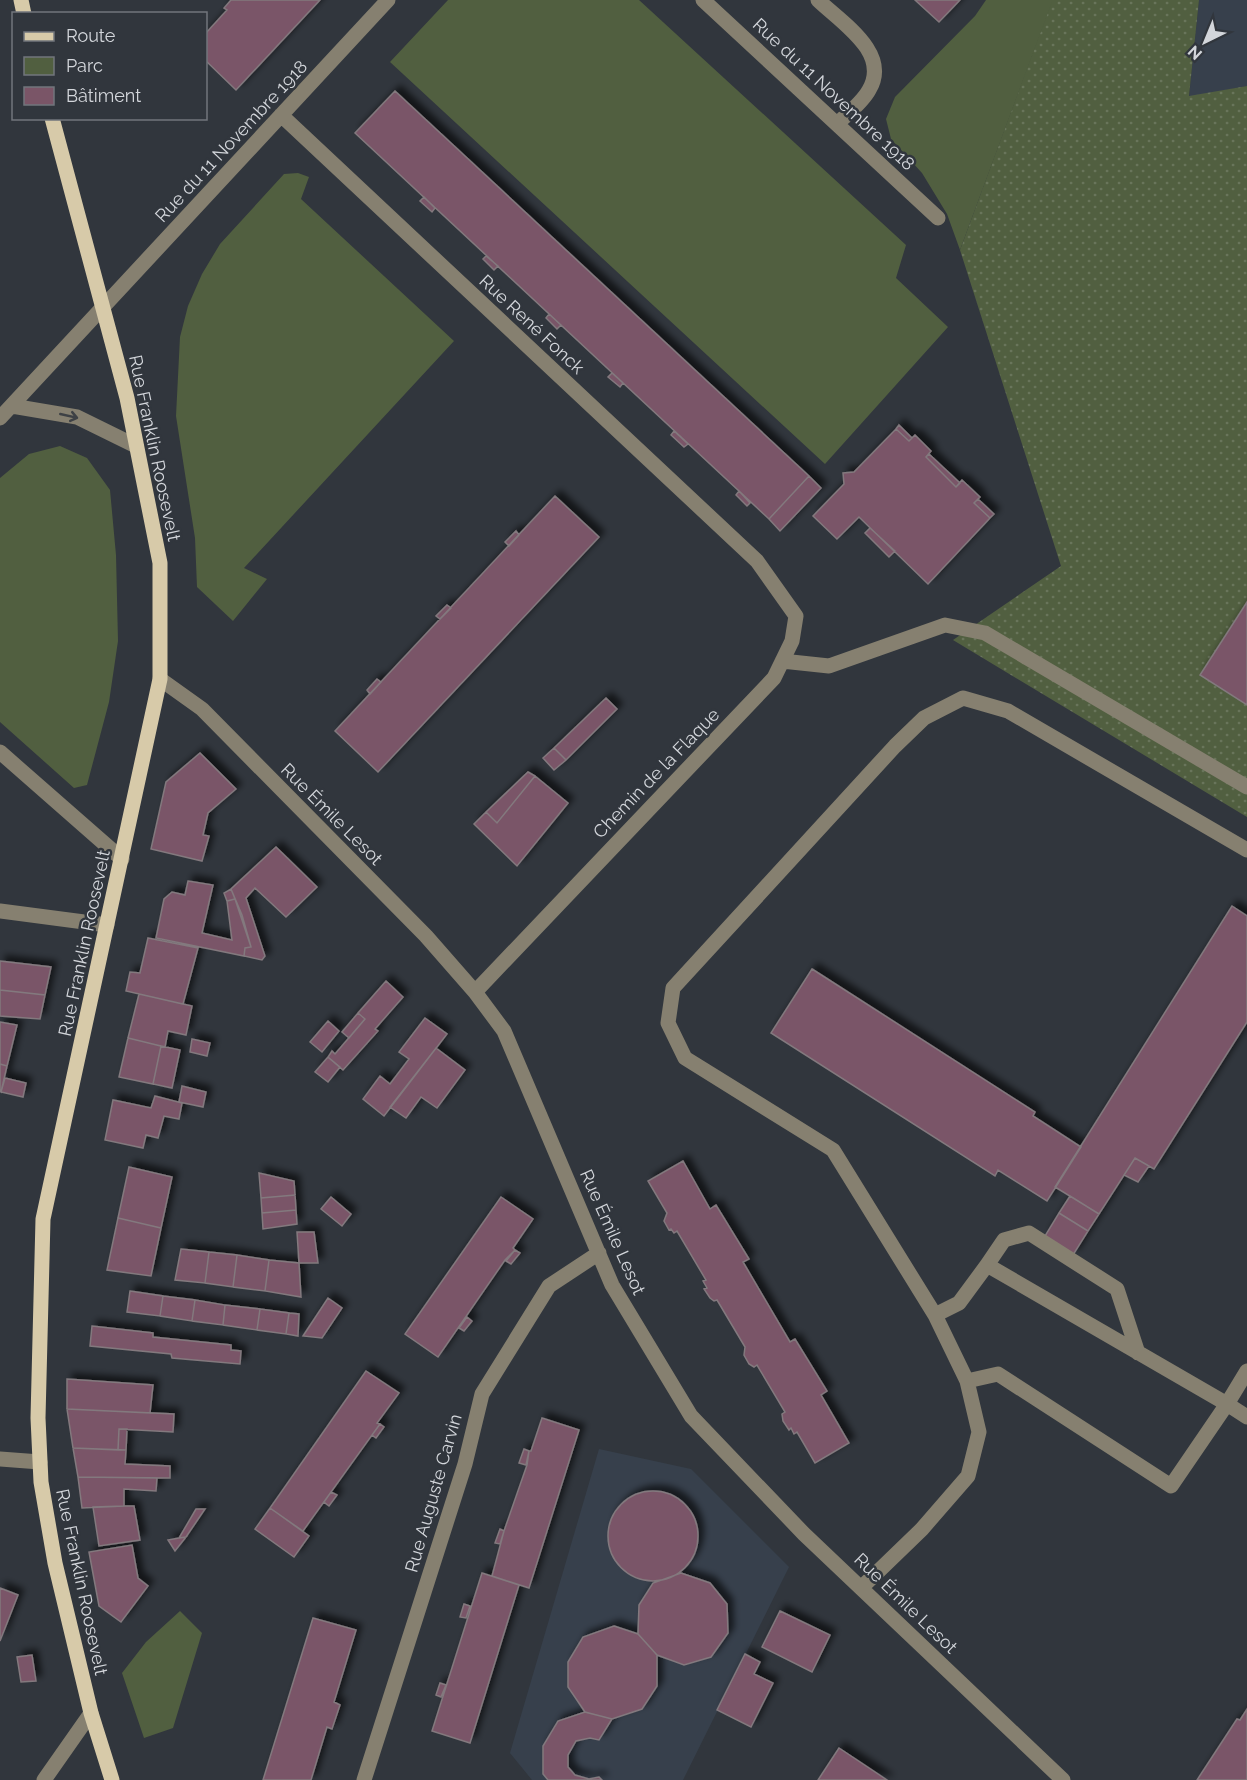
<svg xmlns="http://www.w3.org/2000/svg" width="1247" height="1780" viewBox="0 0 1247 1780" font-family="Raleway,sans-serif">
	<defs>
		<pattern id="grass-dots" width="8" height="8" patternUnits="userSpaceOnUse" patternTransform="scale(1.5)"><rect width="8" height="8" fill="#515f40"/><path d="M2 2h.1M6 6h.1" fill="none" stroke="#69755b" stroke-width="1.8" stroke-linecap="round"/></pattern>
		<filter id="shadow"><feDropShadow dx="5.5" dy="-5.5" stdDeviation="3" flood-color="#0009"/></filter>
	</defs>
	<rect width="100%" height="100%" fill="#31363d"/>
	<path fill="#37404c" d="M1199,0H1247V86L1189,97Z
		M599,1449L691,1469L789,1567L683,1780H532L510,1753Z"/>
	<path fill="url(#grass-dots)" d="M1052,0H1199L1189,96L1247,86V817L953,640L1061,566L960,250Z"/>
	<path fill="#515f40" d="M448,0H639L906,245L896,278L948,327L825,464L390,62Z
		M986,0H1052V2L960,250L947,214L922,173L891,139L886,119L895,97L975,16Z
		M298,173L309,177L301,199L454,341L244,568L267,579L233,621L197,587L195,538L176,416L180,337L188,306L202,274L220,244L284,174Z
		M60,446L87,458L110,490L116,555L118,641L109,702L87,785L74,788L0,722V478L29,454Z
		M180,1611L202,1633L173,1728L144,1738L122,1673L146,1642Z"/>
	<path fill="#7a5567" stroke="#83797e" stroke-width="1.5" filter="url(#shadow)" d="M231,0H320L236,90L206,61V33L227,10L224,8Z
		M915,0H960L939,22Z
		M395,91L809,476L769,519L355,133Z
		M424,197L435,208L432,212L420,201Z
		M486,256L498,266L494,270L483,259Z
		M549,314L561,325L557,329L546,318Z
		M612,373L623,383L620,387L608,377Z
		M899,425L912,438L909,441L896,429Z
		M896,429L909,441L915,435L931,451L926,457L956,487L962,480L980,497L974,503L990,518L928,584L859,517L837,539L813,516L844,484L843,473L854,472Z
		M674,431L688,444L684,447L671,435Z
		M929,454L960,483L956,487L926,457Z
		M809,476L821,488L780,531L769,519Z
		M739,491L750,503L747,506L736,495Z
		M555,496L599,537L378,772L335,731Z
		M978,499L994,514L990,518L974,503Z
		M870,528L895,551L889,557L865,533Z
		M516,531L519,535L509,546L505,542Z
		M1247,602V705L1200,675Z
		M447,605L451,608L440,619L436,616Z
		M377,679L381,682L370,694L367,690Z
		M606,698L617,709L566,760L554,748Z
		M554,748L566,760L554,770L543,758Z
		M200,753L236,789L208,813L203,835L209,836L202,861L151,849L166,782Z
		M528,772L535,776L497,823L486,812Z
		M535,776L568,803L517,866L474,824L486,812L497,823Z
		M276,847L317,887L286,917L255,888L246,898L265,956L262,960L244,956L245,948L251,947L242,915L231,889Z
		M188,881L213,885L202,933L232,940L227,901L235,899L251,947L245,948L244,956L156,938L164,899L172,892L185,895Z
		M231,889L235,899L227,901L224,893Z
		M1232,906L1247,916V1022L1154,1169L1135,1158L1099,1214L1055,1187Z
		M148,938L198,948L183,1004L126,991L130,972L140,973Z
		M0,961L51,967L45,995L0,990Z
		M812,969L1035,1112L1033,1116L1081,1147L1047,1201L998,1170L995,1176L771,1033Z
		M386,981L403,997L375,1029L378,1031L343,1070L328,1057L332,1051L335,1054L365,1019L358,1013Z
		M0,990L45,995L40,1019L0,1016Z
		M139,994L192,1006L186,1035L168,1031L165,1047L128,1038Z
		M358,1013L365,1019L349,1038L342,1032Z
		M425,1018L447,1034L384,1116L363,1099L380,1076L390,1084L409,1059L399,1052Z
		M328,1021L339,1031L322,1052L310,1042Z
		M0,1022L17,1025L7,1066L0,1064Z
		M128,1038L161,1046L153,1084L119,1077Z
		M192,1039L210,1043L207,1056L190,1052Z
		M161,1046L180,1050L172,1088L153,1084Z
		M436,1048L465,1070L437,1108L421,1097L406,1118L390,1107Z
		M328,1057L340,1067L328,1082L315,1072Z
		M0,1064L7,1066L1,1092L0,1091Z
		M5,1078L26,1083L23,1097L1,1092Z
		M182,1086L206,1092L203,1107L179,1102Z
		M155,1096L182,1103L179,1119L164,1116L158,1138L146,1135L143,1148L105,1140L113,1100L151,1108Z
		M1135,1158L1149,1166L1138,1182L1124,1175Z
		M683,1161L710,1209L716,1205L749,1259L743,1262L790,1342L795,1339L827,1391L821,1395L849,1443L815,1463L797,1432L794,1434L791,1428L789,1430L783,1421L782,1414L785,1412L757,1365L754,1367L749,1364L744,1355L745,1347L717,1300L714,1301L710,1298L704,1289L707,1288L703,1281L706,1280L677,1231L674,1233L671,1229L669,1230L664,1221L667,1213L648,1181Z
		M129,1167L172,1177L161,1228L118,1218Z
		M259,1173L294,1181L295,1195L261,1198Z
		M295,1195L296,1210L262,1213L261,1198Z
		M1070,1196L1099,1214L1088,1231L1059,1213Z
		M331,1197L351,1214L342,1226L321,1209Z
		M501,1197L533,1219L513,1248L515,1250L505,1260L438,1357L405,1334Z
		M296,1210L297,1224L263,1229L262,1213Z
		M1059,1213L1088,1231L1073,1255L1045,1236Z
		M118,1218L161,1228L151,1276L107,1270Z
		M297,1232H314L318,1263H299Z
		M181,1249L209,1252L205,1283L175,1280Z
		M515,1250L520,1253L511,1264L506,1261Z
		M209,1252L237,1255L233,1287L205,1283Z
		M237,1255L269,1260L265,1291L233,1287Z
		M269,1260L299,1263L301,1297L265,1291Z
		M130,1291L163,1296L160,1316L127,1312Z
		M163,1296L195,1300L192,1321L160,1316Z
		M328,1298L342,1308L322,1338L303,1336Z
		M195,1300L225,1305L223,1325L192,1321Z
		M225,1305L260,1309L257,1330L223,1325Z
		M260,1309L289,1313L286,1334L257,1330Z
		M289,1313L299,1314L298,1336L286,1334Z
		M467,1317L472,1321L464,1331L459,1328Z
		M92,1326L153,1333V1337L231,1345V1350L241,1351L240,1364L172,1358L171,1354L90,1346Z
		M366,1371L399,1393L377,1423L380,1424L303,1531L270,1508Z
		M67,1379L153,1385L150,1413L67,1409Z
		M67,1409L174,1414L173,1432L119,1429L118,1450L73,1448Z
		M542,1418L579,1430L529,1588L492,1576L504,1531L527,1465L529,1451H531Z
		M380,1424L384,1427L376,1438L372,1435Z
		M119,1429H127L126,1450H118Z
		M73,1448L126,1450L125,1464L170,1466V1478L78,1477Z
		M524,1449L529,1451L526,1465L519,1463Z
		M78,1477L157,1478L156,1491L124,1489V1506L82,1508Z
		M608 1536a45 45 0 1 1 90 0a45 45 0 1 1-90 0Z
		M331,1492L337,1495L329,1506L324,1502Z
		M124,1506H134L140,1540L99,1546L93,1507Z
		M270,1508L309,1536L294,1557L255,1529Z
		M196,1509H205L186,1537L179,1538Z
		M500,1529L504,1531L500,1544L495,1543Z
		M186,1537L175,1551L168,1540L179,1538Z
		M132,1545L138,1578L148,1586L121,1622L99,1606L89,1552Z
		M482,1573L519,1585L470,1743L432,1731Z
		M681,1573L710,1583L727,1604L728,1633L711,1657L684,1665L657,1655L638,1634L639,1605L653,1583Z
		M0,1588L18,1595L0,1641Z
		M464,1604L470,1606L466,1618L460,1617Z
		M780,1611L830,1635L812,1672L762,1647Z
		M313,1618L356,1630L334,1702L340,1705L332,1729L327,1727L311,1780H263Z
		M614,1626L638,1634L657,1655V1686L642,1709L612,1719L585,1712L568,1687V1662L583,1637Z
		M745,1654L760,1662L754,1674L773,1683L751,1727L717,1710Z
		M32,1655L36,1681L21,1682L17,1657Z
		M440,1683L446,1685L441,1697L436,1695Z
		M1247,1709V1780H1197L1237,1719L1240,1720Z
		M585,1712L612,1719L599,1740L590,1738L576,1741L568,1755V1767L575,1775L589,1779L599,1777L602,1780H548L543,1774V1746L558,1721Z
		M839,1748L887,1780H818Z"/>
	<g fill="none" stroke-linecap="round" stroke-linejoin="round">
		<path stroke="#868070" stroke-width="15" d="M703,0L938,218
			M818,0C842,23 891,53 869,90C862,103 847,114 837,124
			M281,115L757,561L796,616L792,641L774,678L475,992
			M12,406L77,417L136,446
			M0,418L388,0
			M782,661L829,666L945,625L985,633L1247,787
			M160,679L202,709L426,936L475,992L504,1031L612,1285L691,1416L804,1534L1063,1780
			M0,752L122,859
			M0,911L107,925
			M987,1265L1004,1240L1029,1233L1117,1289L1138,1353
			M935,1315L959,1303L987,1265L1227,1404L1171,1486L998,1374L967,1381
			M1247,1371L1227,1404L1247,1417
			M0,1459L40,1462
			M861,1588L922,1529L968,1476L979,1432L967,1381L935,1315L833,1150L685,1058L668,1023L673,988L895,746L924,718L963,698L1008,711L1247,850
			M44,1780L91,1713
			M364,1780L465,1464L482,1394L549,1286L599,1253"/>
		<path stroke="#d7caa9" stroke-width="15" d="M21,0L24,14
			M52,118L127,398L160,563V679L43,1219L38,1418L41,1482L55,1563L91,1713L112,1780"/>
	</g>
	<defs><path id="oneway-shaft" d="M-6 0H5M1.5-3L5.5 0L1.5 3" fill="none" stroke-width="1.6" stroke-linecap="round" stroke-linejoin="round" transform="scale(1.5)"/></defs>
	<use stroke="#3e4145" href="#oneway-shaft" transform="translate(69 416) rotate(13)"/>
	<g text-anchor="middle" dominant-baseline="central" stroke-width="5" stroke-linejoin="round" paint-order="stroke">
		<g font-size="18" fill="#d3d6db" stroke="#31363d">
			<text transform="translate(834 94) rotate(43)">Rue du 11 Novembre 1918</text>
			<text transform="translate(231 141) rotate(-47)">Rue du 11 Novembre 1918</text>
			<text transform="translate(532 324) rotate(43)">Rue René Fonck</text>
			<text transform="translate(155 448) rotate(78)">Rue Franklin Roosevelt</text>
			<text transform="translate(656 773) rotate(-46)">Chemin de la Flaque</text>
			<text transform="translate(332 814) rotate(45)">Rue Émile Lesot</text>
			<text transform="translate(84 943) rotate(-78)">Rue Franklin Roosevelt</text>
			<text transform="translate(613 1232) rotate(66)">Rue Émile Lesot</text>
			<text transform="translate(433 1493) rotate(-74)">Rue Auguste Carvin</text>
			<text transform="translate(82 1582) rotate(78)">Rue Franklin Roosevelt</text>
			<text transform="translate(906 1603) rotate(44)">Rue Émile Lesot</text>
		</g>
	</g>
	<rect x="12" y="12" width="195" height="108" fill="#31363d" stroke="#72767c" stroke-width="1.5"/>
	<rect x="24" y="32" width="30" height="9" fill="#d7caa9" stroke="#72767c" stroke-width="1.5"/>
	<text x="66" y="42" font-size="18" fill="#d3d6db">Route</text>
	<rect x="24" y="57" width="30" height="18" fill="#515f40" stroke="#72767c" stroke-width="1.5"/>
	<text x="66" y="72" font-size="18" fill="#d3d6db">Parc</text>
	<rect x="24" y="87" width="30" height="18" fill="#7a5567" stroke="#72767c" stroke-width="1.5"/>
	<text x="66" y="102" font-size="18" fill="#d3d6db">Bâtiment</text>
	<g transform="translate(1205 42) rotate(223)" stroke="#31363d" stroke-width="4.5" paint-order="stroke">
	<path d="M0-4.5L10 22L0 15L-10 22Z" fill="#d3d6db"/>
	<text y="-9" font-size="16" font-weight="bold" text-anchor="middle" fill="#d3d6db">N</text>
	</g>
</svg>
